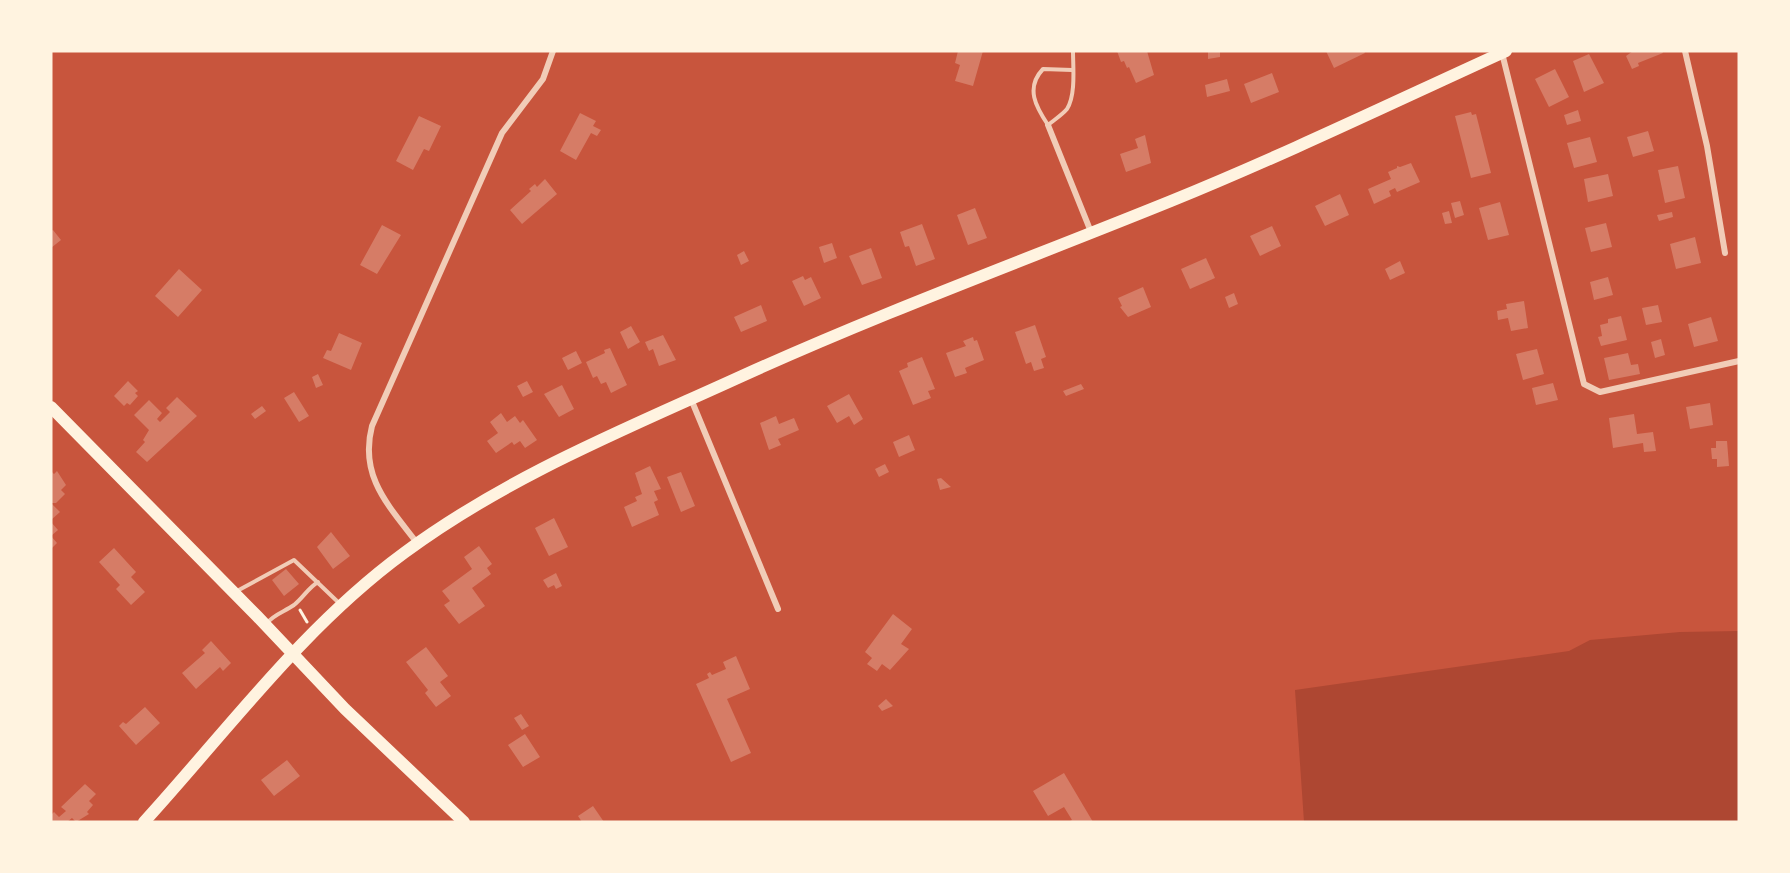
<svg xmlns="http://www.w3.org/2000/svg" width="1790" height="873" viewBox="0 0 1790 873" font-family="Rubik,sans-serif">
	<rect width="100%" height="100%" fill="#c8553d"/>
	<path fill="#ae4732" d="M1739,631V822H1304L1295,690L1569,651L1590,640L1680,632Z"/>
	<path fill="#d67c66" d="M958,51H983L973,86L955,81L960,65L955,63Z
		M1117,51H1147L1154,75L1136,83L1129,67L1127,68L1124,61L1121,62Z
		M1208,51H1220V57L1208,59Z
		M1326,51H1364L1365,53L1334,68Z
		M1633,51H1662L1663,53L1638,63L1639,66L1632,69L1626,56Z
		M1589,54L1604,83L1584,92L1573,61Z
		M1555,69L1569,97L1549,107L1535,79Z
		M1272,73L1279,92L1251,103L1244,84Z
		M1227,79L1230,91L1207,97L1205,85Z
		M1578,110L1581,121L1567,125L1564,115Z
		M1471,112L1472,115L1476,114L1491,173L1471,178L1455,116Z
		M580,113L596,121L593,126L601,130L597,136L591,133L576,160L560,151Z
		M419,116L441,126L429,151L424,149L413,170L396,161Z
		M1648,131L1654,151L1633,157L1627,137Z
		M1145,135L1151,163L1126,172L1120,154L1138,148L1135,139Z
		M1590,137L1597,162L1574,168L1567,143Z
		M1411,163L1420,182L1397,192L1395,188L1389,191L1391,196L1374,204L1368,189L1391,179L1388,172L1397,168V166L1400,167Z
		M1678,166L1685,198L1665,203L1658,170Z
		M1608,174L1613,196L1588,202L1584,179Z
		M545,179L557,194L522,224L510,210L531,191L529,189L535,184L537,187Z
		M1340,194L1349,215L1325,226L1315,206Z
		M1460,201L1464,215L1455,218L1451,203Z
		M1500,202L1509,235L1488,240L1479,208Z
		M975,208L987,238L968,245L957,215Z
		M1449,211L1452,223L1445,224L1442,213Z
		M1672,212L1673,217L1659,221L1657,215Z
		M1606,223L1612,247L1591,252L1585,228Z
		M922,224L935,259L916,266L909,246L905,247L900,232Z
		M382,225L401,235L377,274L360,265Z
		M1272,226L1281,246L1260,256L1250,236Z
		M53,230L61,240L51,248V231Z
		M1695,237L1701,263L1676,269L1670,244Z
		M832,243L837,258L824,263L819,247Z
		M871,248L882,278L862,285L849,256Z
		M744,251L749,261L741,265L737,255Z
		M1206,258L1215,278L1190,289L1181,269Z
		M1400,261L1405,273L1390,280L1385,269Z
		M179,269L202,290L178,317L155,296Z
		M803,276L805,280L811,277L821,298L804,306L792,281Z
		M1608,277L1613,295L1594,300L1590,282Z
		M1143,287L1151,307L1128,317L1120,307L1122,306L1118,298Z
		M1234,293L1238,304L1229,308L1225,297Z
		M1524,301L1528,328L1511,331L1508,318L1498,320L1497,311L1507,309L1506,304Z
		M761,305L767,321L741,332L734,317Z
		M1658,305L1662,322L1646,325L1642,308Z
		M1621,316L1627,340L1601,346L1598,337L1602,336L1600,325L1608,323V319Z
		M1711,317L1718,341L1694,347L1688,324Z
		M1035,325L1046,357L1041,359L1044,368L1034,371L1031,362L1026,364L1015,332Z
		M631,326L640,342L628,349L620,332Z
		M339,333L362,343L351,370L323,358L327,350L331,351Z
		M663,335L676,360L659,366L653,349L649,351L645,342Z
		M973,337L974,341L977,340L984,360L965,368L967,373L955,377L946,353L966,346L963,341Z
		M1661,339L1665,355L1655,358L1651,342Z
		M610,348L627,385L611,393L606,382L601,384L597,376L593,378L586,362L605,353L604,350Z
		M1537,349L1544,374L1523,380L1516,354Z
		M576,351L582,363L568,370L562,358Z
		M1628,353L1631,365L1638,364L1640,374L1609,380L1604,358Z
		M922,357L935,389L928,391L931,398L913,405L899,371L908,367L907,363Z
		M318,374L323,385L316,388L312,377Z
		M128,381L138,391L135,393L138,396L130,405L127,403L124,406L114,396Z
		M527,381L533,392L523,397L517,386Z
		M1553,383L1558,400L1536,405L1532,388Z
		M1081,384L1084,389L1066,396L1063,391Z
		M562,385L574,409L559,417L544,394Z
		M294,392L309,416L299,422L284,398Z
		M849,394L863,419L854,425L849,416L837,423L827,406Z
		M177,397L197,416L147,462L136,452L145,442L143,440L149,430L134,415L149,400L162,413L157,419L160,422L170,412L166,408Z
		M1710,403L1713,425L1690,429L1686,407Z
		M262,406L266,411L255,419L251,414Z
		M501,413L507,422L515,416L520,423L523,420L537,440L525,448L520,441L514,445L512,442L496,453L487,441L498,433L490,422Z
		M1634,414L1637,434L1653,432L1656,451L1644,452L1643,443L1613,448L1609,418Z
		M776,416L779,424L794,418L799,430L778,439L781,445L769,450L760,423Z
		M909,435L915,450L899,457L893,442Z
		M1716,441H1727L1729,466L1717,467V459H1712L1711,448H1716Z
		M885,464L889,472L879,477L875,469Z
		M650,466L661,489L654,491L658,500L654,502L659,515L632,527L624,507L637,501L635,497L642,494L635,473Z
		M51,471L54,474L57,471L66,485L61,490L65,494L56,503H51Z
		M681,472L695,506L681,512L667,477Z
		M941,478L951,487L940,490L937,479Z
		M52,504L60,512L51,520V506Z
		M554,518L568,547L549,556L535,528Z
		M51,522L58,530L51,536L57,543L51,549Z
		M331,532L350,556L333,569L317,547Z
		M479,546L492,564L487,568L491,574L472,588L485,606L459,624L444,605L450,601L442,591L472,569L464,557Z
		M114,548L136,572L131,577L145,592L131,605L116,589L120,585L99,562Z
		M286,569L299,584L284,596L272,580Z
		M556,573L562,586L556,589L554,585L548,588L543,580Z
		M893,614L912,629L901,644L909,649L890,670L882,664L877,671L867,664L872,658L865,652Z
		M211,641L231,663L223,671L220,667L196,689L182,673L205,653L202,650Z
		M426,647L448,676L440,682L451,696L436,707L425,693L428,690L406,662Z
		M736,656L750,689L727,699L751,753L731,762L696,684L709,678L707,674L710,672L712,675L726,669L723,662Z
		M886,699L893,706L882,711L878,706Z
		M145,707L160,723L136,745L119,726L123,722L126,724Z
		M521,714L529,726L522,730L514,718Z
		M525,734L540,757L523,767L508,745Z
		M287,760L300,776L274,796L261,780Z
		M1064,773L1093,822H1068L1072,820L1064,807L1048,816L1033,791Z
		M85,784L96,794L89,801L93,805L87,812L89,814L76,822L72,818L67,822H52L51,815L54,812L59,817L66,811L61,807Z
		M593,806L604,822H582L578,816Z"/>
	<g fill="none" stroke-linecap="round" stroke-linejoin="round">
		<path stroke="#fff3e0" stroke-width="3" d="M300,610L307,622"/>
		<path stroke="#f1ccb7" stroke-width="4" d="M1072,70L1043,69C1025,88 1036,107 1048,125C1054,120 1062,115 1067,109C1076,95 1073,67 1073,51
			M237,591L294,560L339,603
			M266,624C274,614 284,612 294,605C303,598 308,588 318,582"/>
		<path stroke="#f1ccb7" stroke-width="6" d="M1685,51L1707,146L1725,253
			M1502,53L1584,384L1600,392L1739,361
			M1048,125L1091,232
			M691,399L778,609
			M417,543C388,505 359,476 372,426L502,133L543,79L553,51"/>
		<path stroke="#fff3e0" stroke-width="12" d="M51,407L257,616L345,709L464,822
			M144,822C227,731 303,627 404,553C508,476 626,429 742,376C883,312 1028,259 1171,201C1284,155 1394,102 1506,51"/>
	</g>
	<rect width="1790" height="873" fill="none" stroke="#fff3e0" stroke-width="105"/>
</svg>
